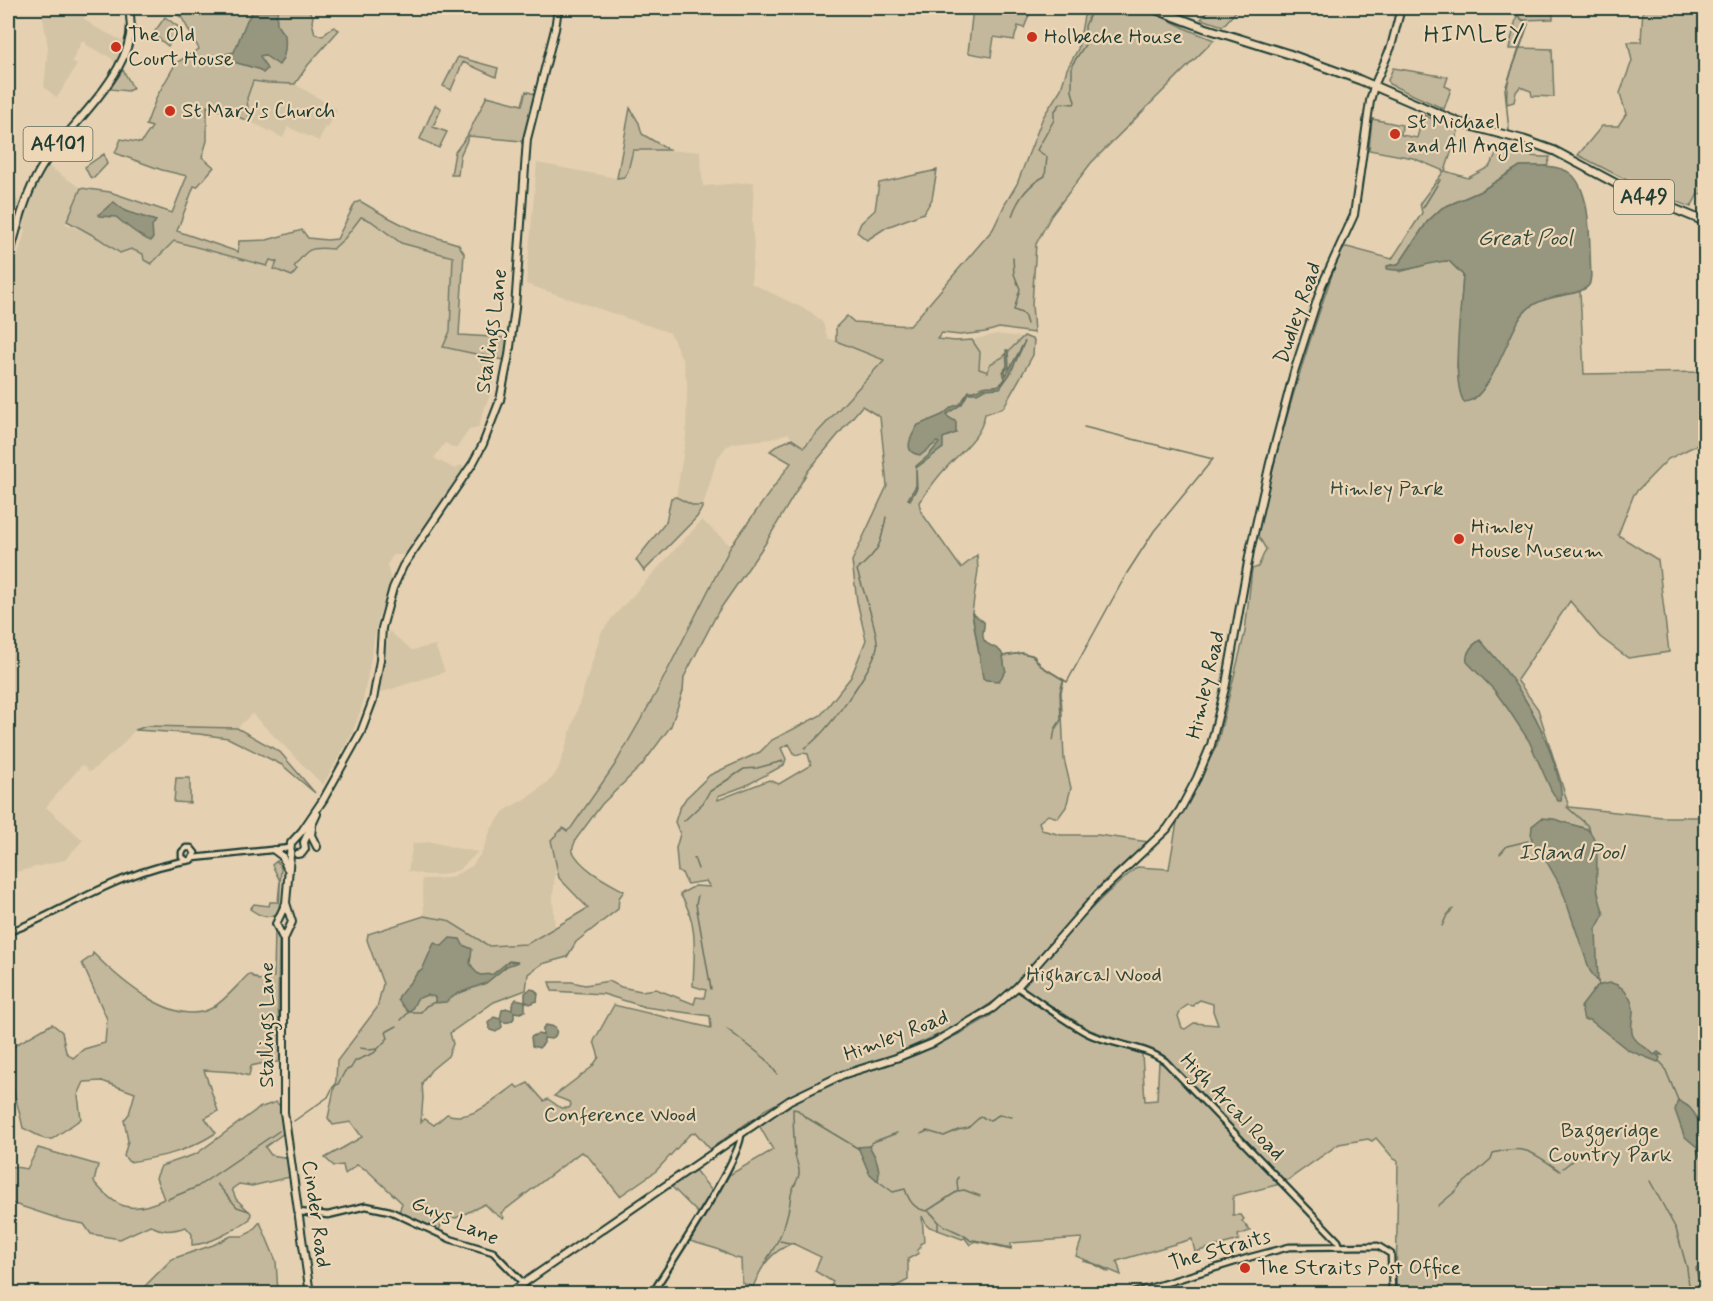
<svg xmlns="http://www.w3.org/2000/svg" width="1713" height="1301" viewBox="0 0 1713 1301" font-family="Mynerve,sans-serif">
	<rect width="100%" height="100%" fill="#e5d1b1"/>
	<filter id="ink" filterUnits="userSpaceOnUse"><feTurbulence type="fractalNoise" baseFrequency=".0167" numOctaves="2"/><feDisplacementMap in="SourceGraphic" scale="12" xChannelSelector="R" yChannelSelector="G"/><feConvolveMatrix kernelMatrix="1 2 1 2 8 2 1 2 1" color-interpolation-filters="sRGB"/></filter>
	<g filter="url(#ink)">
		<path fill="#d4c4a6" d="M41,8H109L105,13L89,9L84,18L93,26L125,42L115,64L111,58L86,45V42H82L72,61L77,65L57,98L44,87L48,47Z
			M253,81L267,83L295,84L337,109L328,128L325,127L319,141L288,127L283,138L249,121L247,98Z
			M622,150L700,151L703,186L754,182L752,221L754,246L751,283L811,312L823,323L828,338L884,359L803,447L792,439L788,433L772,439L734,443L726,447L717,459L703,506L694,507L676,497L686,436L687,383L683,361L670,333L526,284L537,163L617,178Z
			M48,166L81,188L66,224L154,258L168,236L288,263L308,238L327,240L337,239L355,203L453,257L450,331L493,357V386L478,428L469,430L456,449L445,443L434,458L455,469L461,465L464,467L407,555H393L387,565L391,580L378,619L362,707L351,736L323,785L252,714L237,728L147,726L135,730L118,749L90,772L82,765L46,807L83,840L65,860L8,874V292L25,230L23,229L32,198L40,178Z
			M8,194L15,196L20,205L8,243Z
			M996,334L1023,337L1003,357L990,364L988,372L979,369L980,352L972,340Z
			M702,520L731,546L656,693L614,766L571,828L551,840L556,866L553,897L555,928L527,944L489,946L448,920L424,916L422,879L449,878L472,866L482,852L491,829L504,811L534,793L553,777L558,769L565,749L601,633L612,618Z
			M389,631L412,650L435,645L445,672L376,694Z
			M433,842L451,847L478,852L459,870L442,875H426L408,871L413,843Z"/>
		<path fill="#c4b89c" stroke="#727a68" stroke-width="1.5" fill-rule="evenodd" d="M174,8H310V13L313,16L312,22L315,34L323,36L328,30L334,27L339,30L308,65L295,84L267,83L253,81L247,98L249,121L207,106V141L202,157L214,167L197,187L194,186L177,231L238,252L239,241L267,240L302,230L308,238L327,240L337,239L355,203L360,201L382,214L415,231L458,244L464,253L459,335L509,338L504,360L443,347L450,331L453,257L401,243L371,221L361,217L345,238L333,249C310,246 307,249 294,267L297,270L292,276L274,269L277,262L270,260L267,266L174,241L151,264L144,260L143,254L131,249L120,253L98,238L67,221L81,188L110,192L172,213L187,176L162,170L115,153L121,139L141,143L152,127L146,125L157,96L176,63L199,49L182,18L171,10Z
			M973,8H1032L1024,28L1018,26L1014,40L994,37L991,57L968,53Z
			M1094,8H1145L1189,30L1214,40L1091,163L1051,216L1036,244L1032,304L1034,333L999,328L986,332L960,335L942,333L937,339L955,341L972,340L980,352L979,369L988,372L990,364L1003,357L1024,336L1034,340L1033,355L1003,408L985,414C981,438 961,451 946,468C936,478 928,491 919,502L921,512L961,568L977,555L978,570L972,613L982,670L1004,668L1003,656L1022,653L1034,656L1041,666L1064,680L1061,692L1064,759L1071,788L1066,807L1058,818L1048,815L1039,822L1042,830L1061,835H1098L1149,842L1104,881L1020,981L1000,997L957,1026L889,1057L828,1078L793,1095L764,1110L756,1119L750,1121L710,1149L695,1132L689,1135L656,1171L620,1196L587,1155L581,1152L501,1213L504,1218L503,1219L493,1212L485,1204L456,1218L451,1217L442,1223L439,1230L399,1212L402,1203L367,1170L357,1165L345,1174L343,1165L334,1166L325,1158L362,1137L351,1122L333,1125L328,1118L336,1080L337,1061L377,1008L383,984L367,940L368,934L424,916L447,920L489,946L527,944L588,908L559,878L551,840L563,828L567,831L571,828L614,766L656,693L731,546L791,463L770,451L778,445L792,439L804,447L884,360L836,341V327L847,316L854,322L910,326L993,229L1005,204L1017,184L1043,117L1061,89L1067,69L1078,49L1084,16ZM862,406L880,417L887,486L852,561L857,601L866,640L851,677L821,715L772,740L760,752L710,775L686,798L679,809L675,822L680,834L676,848L678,872L682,873L687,884L706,881L710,887L695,886L680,894C699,922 694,954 693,986L706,990L704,998L696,997L694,1004L656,989L641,991L621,987L609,981L585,985L572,982H549L552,991L603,994L645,1007L710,1016L711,1028L614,1005L594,1041L599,1057L592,1067L554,1096L570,1102L571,1105L569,1108H561L548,1099L544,1101L528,1083L518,1088L515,1085C497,1098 471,1123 447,1114L434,1125L425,1119L421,1122L423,1098L422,1083L431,1070L448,1056L453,1044L450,1033L494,1002L526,990L528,974L542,964L567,957L576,942L618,909L619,898L624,891C606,881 581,869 572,850L576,839L602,804L642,765L671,726L683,691L684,677L718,612L765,544L808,471ZM789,744L795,755L803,753L808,754L811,765L779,784L769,780L718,800V796L745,786L784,765L786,759L781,748Z
			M1211,8H1239L1223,26L1201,19Z
			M1517,8H1553V19L1522,20L1528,24L1520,48L1552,49L1554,97L1532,96L1531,91L1520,87L1516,92L1514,102L1507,104C1505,79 1513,71 1519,49H1509L1517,15Z
			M1643,8H1705V193L1698,194L1691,207L1646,190L1578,155L1602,126H1618L1626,114L1620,93L1632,61L1628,42H1641Z
			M165,17L181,29L168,46L153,34Z
			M458,57L498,68L496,77L463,62L451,90L443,86Z
			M1393,68L1448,77L1445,86L1451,89L1444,109L1389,84L1388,80Z
			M123,70L133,88L128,91L110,89Z
			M526,91L534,94L523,146L521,141L469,136L460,156L458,175H451L455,152L467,136L487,96L522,105Z
			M435,105L441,108L433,127L447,132L439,148L420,139Z
			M630,108L639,123L642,134L669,150H633L628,171L624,177L617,178Z
			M1423,115L1459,129L1445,171L1468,178L1489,167L1498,151C1512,147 1518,153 1531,156C1537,157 1544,157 1550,157L1547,166H1520L1481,191L1442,208L1427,222L1401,261L1398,264L1391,265L1400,272L1436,261H1449L1463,275L1457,367L1473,400C1502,376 1504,324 1535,303C1549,294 1566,297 1580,291L1584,374L1705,372V441L1668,459L1634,494L1618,535L1658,560L1669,652L1628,658L1600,637L1570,601L1517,680L1538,709L1569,807L1662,817H1705V1293H1396L1398,1161L1394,1159L1376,1138L1372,1141L1368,1139L1339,1144L1285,1182L1174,1066L1158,1053L1090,1030L1020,987L1073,927L1105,895L1137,867L1169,869L1177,822L1217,745L1245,632L1252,569L1258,567L1266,549L1257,534C1277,442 1305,352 1336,263L1342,248L1347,247L1392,259L1422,213L1420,203L1444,171L1413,158L1369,150L1372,119L1402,125L1401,135L1417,138ZM1200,1000L1213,1004V1011L1218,1025L1194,1023L1185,1029L1182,1028L1178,1016L1182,1009L1188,1005L1194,1006L1195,1003Z
			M104,154L107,164L94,178L90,177L85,167Z
			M937,170L932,199L924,213L887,227L867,240L857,232L861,223L875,210L879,183Z
			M676,497L694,506H703L697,517L644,571L636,560L666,522L671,498Z
			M147,726L237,728L280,752L315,793L282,765L228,738L199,734L135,730Z
			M176,778H190V803L174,802Z
			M277,861L281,868L279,911C269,921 260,916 250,909L254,904L269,906L270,902H278L280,881L272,865Z
			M275,929L279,940L278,1007L281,1062H269L251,1066L249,1076L235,1072L204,1070L218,1111L205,1118L216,1133C184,1153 165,1156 129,1162L124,1156L128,1141L124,1120L129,1114L135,1093L102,1081L84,1082L78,1095L81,1119L52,1139H45L23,1128C18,1102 8,1079 8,1053L17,1044L52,1024L62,1032L66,1052L73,1058L84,1049L105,1043L107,1019L82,963L92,956L93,953C118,978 174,1029 212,1008C226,1000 237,985 249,974L259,980L274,977Z
			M1017,991L1089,1038L1142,1054L1145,1101L1157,1100L1159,1061L1162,1062L1280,1184L1233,1196V1215H1241L1244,1219L1242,1221L1250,1231L1238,1235L1239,1240L1195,1252L1192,1239L1117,1261L1121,1275L1076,1256L1082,1238L1011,1243V1249L975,1241L970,1245L965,1238L962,1239L927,1226L922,1216L924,1242L920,1244L921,1247L917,1250L919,1253L908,1259V1280L884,1293H827L833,1282L815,1271L821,1257L792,1243C770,1253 762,1265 753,1287L742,1283L741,1259L735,1258L717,1249L690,1241L729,1175L773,1150L759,1125L790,1106L789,1104L844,1076L886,1066L918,1054L961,1033L989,1017Z
			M276,1102L280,1106L284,1133L265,1147L271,1155L289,1158L290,1177L252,1186L239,1184L232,1189L236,1199L251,1213L250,1219C235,1230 211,1244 192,1245V1234L186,1227C173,1231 163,1233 150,1225L120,1239L91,1234L84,1224L63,1220L8,1202V1166L27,1169L38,1148L98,1165L94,1182C116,1208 131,1215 164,1199L156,1178L161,1166L196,1154L259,1108Z
			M695,1170L712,1191L698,1213L670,1185Z
			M260,1222L276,1261L278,1293H138L172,1259L213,1245L231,1236H243L251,1232Z"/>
		<path fill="#97967f" stroke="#677261" stroke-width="1.5" d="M255,8H278C276,20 275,26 285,35C286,45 286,57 279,65L264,55L260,56L267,69L263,73L258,69L223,59L221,55L234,52L247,20Z
			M1520,166C1535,166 1557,164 1570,173C1593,191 1589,248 1591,276C1590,279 1591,282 1589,285C1578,299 1540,291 1522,315C1508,334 1490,401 1464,402C1450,380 1462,304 1463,275L1449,261C1426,261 1411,274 1387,269V266L1398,264L1401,261L1427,222L1442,208L1481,191Z
			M114,202L125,211L156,221L152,226L153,238L151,241C143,239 123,223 116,217L99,216V214Z
			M1025,341L1010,374L1000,388L984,389L977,393H968L962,404L947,414V416L956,422V433L943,438V448L916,468L917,488L910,500L908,499L916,486V466L928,456L939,443L937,442L921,455C900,453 912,435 918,425L942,415L952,407L960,404L969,391C977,392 977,389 983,387C993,384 998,390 1005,379L1003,372L1007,366L1006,350H1008L1009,367L1005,371L1006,375Z
			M972,613L984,622C985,627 982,632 983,637C984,646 997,646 1001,652C1005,657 1003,665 1006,671L999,681L986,680L983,678Z
			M1480,640C1514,677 1542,720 1556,769C1558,779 1563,790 1561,801H1558L1551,790L1529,741L1508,709L1494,690L1467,662C1465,652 1472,645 1480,640Z
			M1542,818L1554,819L1587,829C1602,843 1595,868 1597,886C1598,896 1601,905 1604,914L1596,929L1598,982L1590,971L1561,887L1544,857L1533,844L1531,836L1532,826Z
			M450,938L460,939L463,945L472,949L470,963L475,971L480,975L493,974L509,961L518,962L507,966L486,983L457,994L446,1002L435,1003V997L427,995L417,999L412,1009L408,1012L398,1000L399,996L419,971L422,970L434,943L442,946Z
			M1609,983C1621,983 1631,996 1633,1008C1634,1017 1629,1028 1633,1036C1637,1044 1648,1048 1654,1055L1658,1052L1662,1055H1657L1660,1058L1658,1062L1628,1050L1590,1020H1584L1581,1007L1597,986Z
			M530,989L535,990L538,994L537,1001L530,1004L525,1001V1011L520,1013L514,1012V1018C511,1023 506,1023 501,1021L502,1027L496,1032L490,1030L488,1023L494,1017L500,1019L502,1010L506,1008L512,1010V1005L516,999L525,1001V993Z
			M546,1025L555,1027C558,1032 556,1037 551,1039L544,1038V1043L539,1048L532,1046L531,1037L537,1034L543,1035V1028Z
			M1678,1100C1681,1103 1687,1104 1690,1108C1703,1122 1706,1145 1705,1163L1698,1153L1697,1147L1684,1136L1675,1110Z
			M869,1146C876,1157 881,1168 878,1181L869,1173L858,1147Z"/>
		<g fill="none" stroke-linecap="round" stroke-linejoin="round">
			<path stroke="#677261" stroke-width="1.5" d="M1509,131L1505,89L1528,24L1517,15V8
				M1423,208L1440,180
				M1012,216C1018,198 1028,185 1045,176L1047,157L1037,150L1054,120V112L1061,103L1074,104L1075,102L1072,91V65L1086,43L1085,26L1091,12L1097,8
				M1013,258L1014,274L1020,289L1014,310L1024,314L1027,324
				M1003,656L1022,653L1032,655L1041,666L1067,682L1127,573L1154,531L1213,459L1084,427
				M1053,741L1055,729L1061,720L1060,692L1063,681
				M805,748C825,735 872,671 877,647C880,636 861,584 857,570C879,551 881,545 886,517
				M1567,807L1587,825L1590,831
				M684,821L703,803L709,792L744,769L757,768L783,761
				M1500,854L1507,846L1528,841
				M694,858L698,869
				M698,895L696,904L711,989
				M1448,914L1453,909
				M1442,926L1447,915
				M1598,982L1599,985
				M411,1012H421L426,1006L435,1002
				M401,1020L411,1010
				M727,1029L766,1059L777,1074
				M360,1048L367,1049
				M369,1050L377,1049
				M1659,1061L1664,1066L1678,1100
				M294,1121L328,1097L333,1087L338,1084L345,1071L351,1068L355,1061L374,1053L388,1038L386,1032L397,1026
				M921,1134L927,1131L944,1136L958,1130L968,1128L980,1117L990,1120L999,1115L1012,1117
				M1593,1144L1608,1134L1609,1131
				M869,1146L873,1142L897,1133
				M1563,1168L1591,1146
				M878,1181L893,1192L905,1189C909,1201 914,1209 927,1211L958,1191L964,1190L980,1196
				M1650,1181L1676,1229L1687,1268L1690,1294
				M217,1184L237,1207L249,1211
				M1458,1188L1491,1159L1493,1153C1528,1144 1533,1153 1560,1171
				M958,1191L957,1182L958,1177
				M168,1199L197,1187L279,1131
				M1438,1206L1457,1190
				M929,1212C935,1215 935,1219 940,1223C950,1231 962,1231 971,1241L974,1240L1011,1248
				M938,1230V1222
				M780,1241L794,1244
				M767,1259C781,1239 788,1220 791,1195C792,1188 798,1181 799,1174C800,1167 796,1162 795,1155C794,1140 793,1124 793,1109L798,1110L804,1116L859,1149
				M1083,1261L1094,1264L1109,1272
				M1702,1294L1696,1268L1706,1259"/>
			<g stroke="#1f3d34" stroke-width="9">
				<path id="minor" d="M194,858L290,848
					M8,932C27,926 44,917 62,908C103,887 146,866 191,860L195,853L191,848H186L182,852V857L186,860
					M1017,987C1040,1002 1063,1020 1087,1033C1111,1045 1143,1045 1165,1061L1338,1241L1340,1246
					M299,1212L328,1215L366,1206L390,1211L450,1239L493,1252L523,1283
					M652,1294C667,1268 745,1154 741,1132
					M1130,1294L1251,1257L1289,1247L1378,1246L1391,1254L1392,1294"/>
			</g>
			<g stroke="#1f3d34" stroke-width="10">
				<path id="major" d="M8,260C17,230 24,197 40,170C66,125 147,65 128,8
					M312,828L311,835L317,847
					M274,850L282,856L287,868
					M297,854L302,853L305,849L304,842L317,814
					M284,939L292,922L286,903
					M310,1294L284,1112V940L276,924L286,903L291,843L302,831L323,800L361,732L373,700L380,660L382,628L393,588L403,566L473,463L483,444L500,400L509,355L515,308L527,139L555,29L558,8
					M508,1294L790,1100L842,1075L896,1058L933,1043L993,1008L1017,987L1097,895L1167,829L1180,810L1197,778L1211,745L1226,684L1250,551L1270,463L1294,372L1322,285L1354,215L1370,101L1374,86L1391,47L1401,8"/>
			</g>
			<g stroke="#1f3d34" stroke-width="11">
				<path id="highway" d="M1152,8L1205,28L1289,54L1360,80L1460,123L1524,140L1555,151L1626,189L1706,222"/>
			</g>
			<use href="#minor" stroke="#edd7b6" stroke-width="4.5"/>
			<use href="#major" stroke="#edd7b6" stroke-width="6"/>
			<use href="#highway" stroke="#edd7b6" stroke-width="7"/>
		</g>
	</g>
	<g fill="#c8321e" stroke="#edd7b6" stroke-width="2">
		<circle cx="1032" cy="37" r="6"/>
		<circle cx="116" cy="47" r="6"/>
		<circle cx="170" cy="111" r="6"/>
		<circle cx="1395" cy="134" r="6"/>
		<circle cx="1459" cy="539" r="6"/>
		<circle cx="1245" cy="1268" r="6"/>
	</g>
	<g text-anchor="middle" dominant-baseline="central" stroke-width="4.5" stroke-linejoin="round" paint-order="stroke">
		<g fill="#edd7b6" stroke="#5d6b5b" stroke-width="1.5">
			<rect x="23.5" y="127" width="69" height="34" rx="4.5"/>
			<rect x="1614" y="180" width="60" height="34" rx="4.5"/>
		</g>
		<g font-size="20" font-weight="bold" fill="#1f3d34">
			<text x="58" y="144">A4101</text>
			<text x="1644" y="197">A449</text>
		</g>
		<g font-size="21" fill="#1f3d34" stroke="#edd7b6" text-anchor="start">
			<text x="128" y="35">The Old<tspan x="128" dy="24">Court House</tspan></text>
			<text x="1044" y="37">Holbeche House</text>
			<text x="182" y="111">St Mary's Church</text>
			<text x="1407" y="122">St Michael<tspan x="1407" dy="24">and All Angels</tspan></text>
			<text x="1471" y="527">Himley<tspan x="1471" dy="24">House Museum</tspan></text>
			<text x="1257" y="1268">The Straits Post Office</text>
		</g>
		<g font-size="21" fill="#1f3d34" stroke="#edd7b6">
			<text transform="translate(1298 313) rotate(-71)">Dudley Road</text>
			<text transform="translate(492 331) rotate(-82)">Stallings Lane</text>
			<text transform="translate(1206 685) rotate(-77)">Himley Road</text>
			<text transform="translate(267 1025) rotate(-90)">Stallings Lane</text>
			<text transform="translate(896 1036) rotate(-21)">Himley Road</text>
			<text transform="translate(1232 1107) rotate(46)">High Arcal Road</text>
			<text transform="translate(316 1214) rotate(82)">Cinder Road</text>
			<text transform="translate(455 1221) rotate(24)">Guys Lane</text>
			<text transform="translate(1220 1250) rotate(-16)">The Straits</text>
		</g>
		<g font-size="21" fill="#30493e" stroke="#edd7b6">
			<text x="1387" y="489">Himley Park</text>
			<text x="1094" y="975">Higharcal Wood</text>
			<text x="620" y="1115">Conference Wood</text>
			<text x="1610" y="1131">Baggeridge<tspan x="1610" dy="24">Country Park</tspan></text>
		</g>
		<g font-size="22" font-style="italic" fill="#314a3f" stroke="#edd7b6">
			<text x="1525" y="239">Great Pool</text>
			<text x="1571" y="853">Island Pool</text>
		</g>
		<g font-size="24" letter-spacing="1.5" fill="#1f3d34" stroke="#edd7b6">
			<text x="1475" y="35">HIMLEY</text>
		</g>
	</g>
	<rect width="1713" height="1301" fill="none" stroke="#edd7b6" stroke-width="30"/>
	<rect x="15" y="15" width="1683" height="1271" fill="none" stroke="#1f3d34" stroke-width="2" filter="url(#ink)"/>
</svg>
